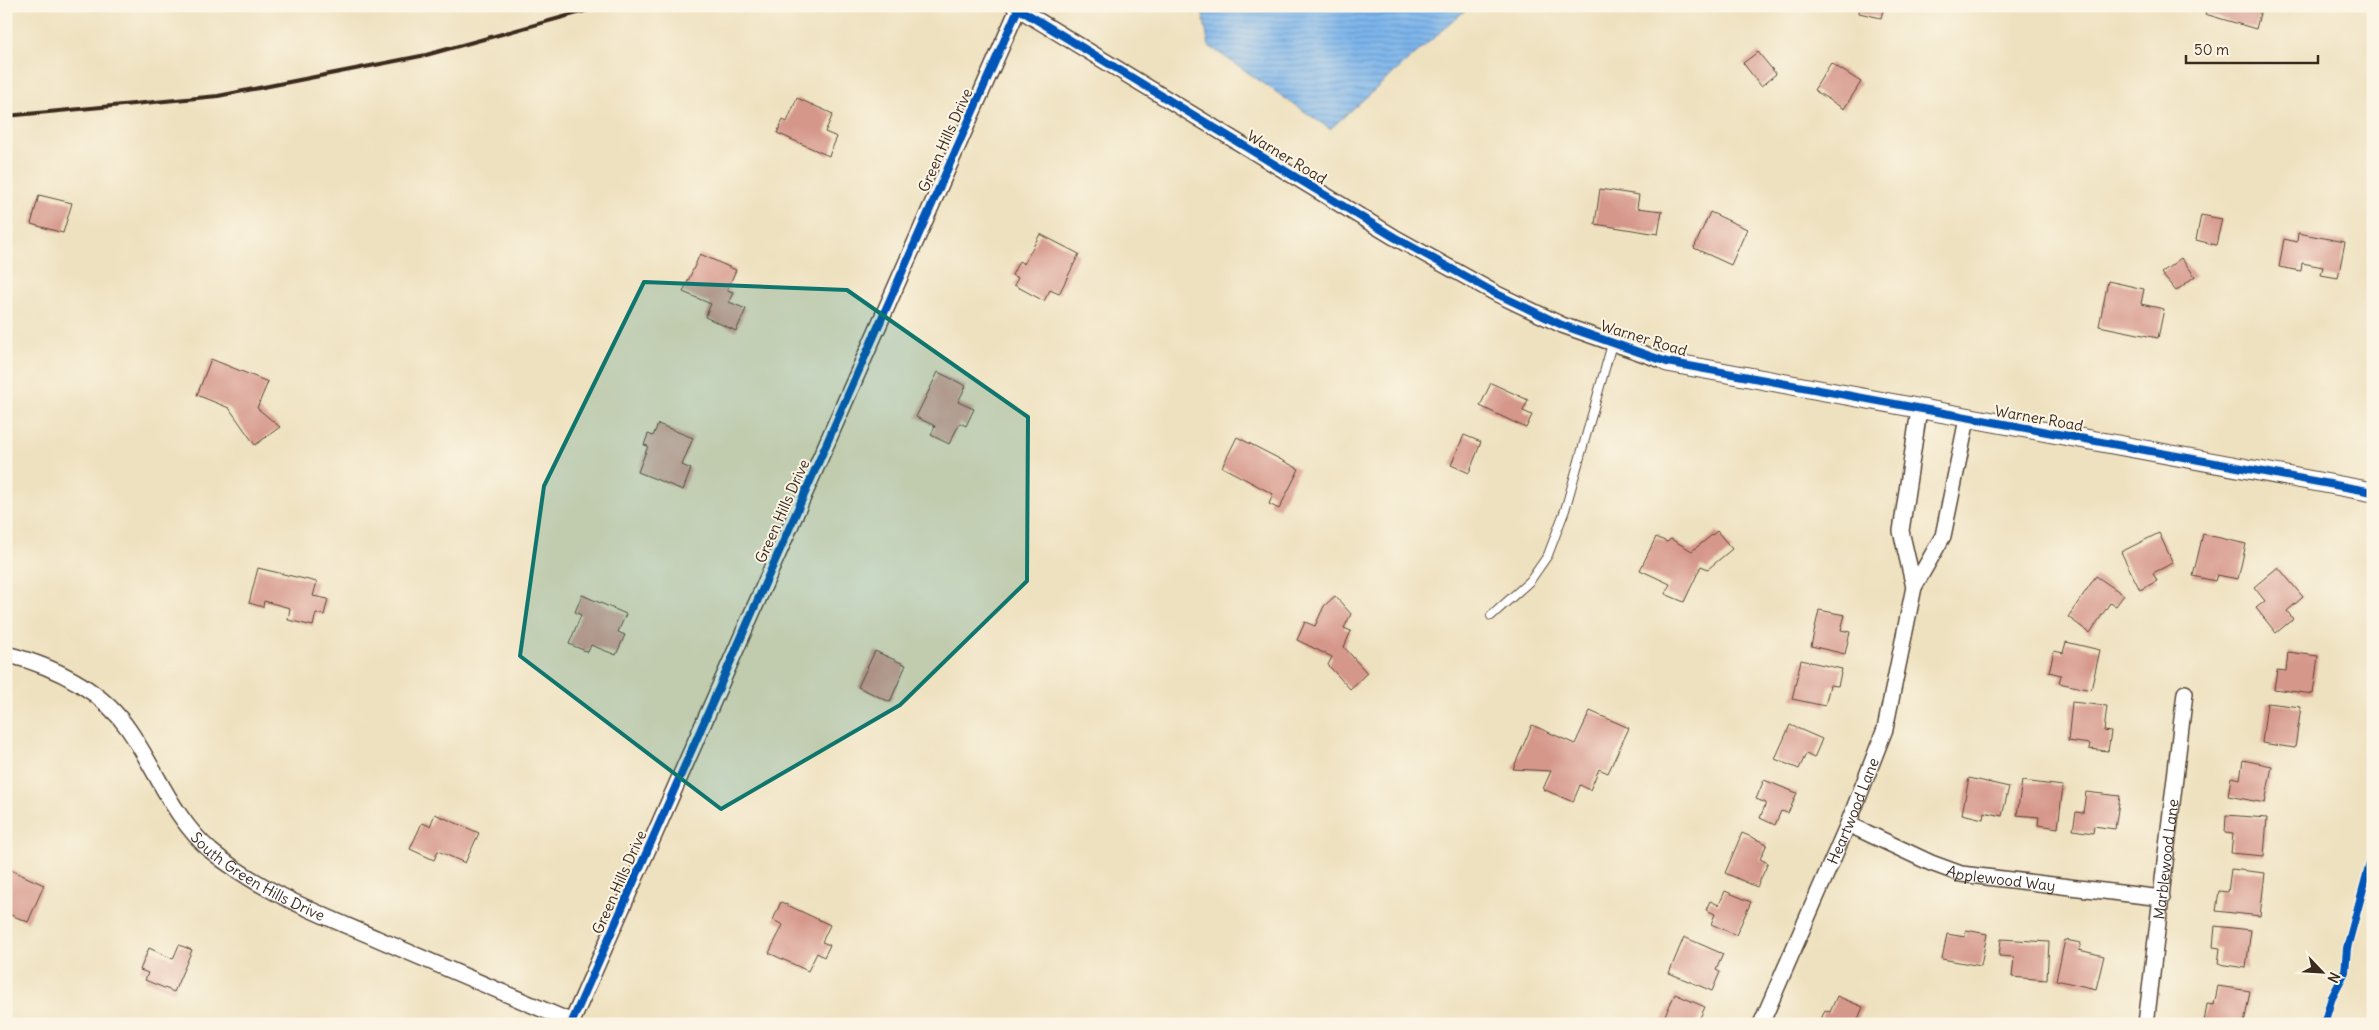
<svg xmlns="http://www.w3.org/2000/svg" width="2379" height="1030" viewBox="0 0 2379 1030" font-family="Delius,sans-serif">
	<defs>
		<pattern id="water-rules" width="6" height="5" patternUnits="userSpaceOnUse" patternTransform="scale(1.25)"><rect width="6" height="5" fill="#7cb5ec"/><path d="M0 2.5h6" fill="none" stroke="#6793bf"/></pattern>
	</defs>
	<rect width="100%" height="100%" fill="#fcf5e5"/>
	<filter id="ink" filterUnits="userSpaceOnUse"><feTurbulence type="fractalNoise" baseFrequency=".02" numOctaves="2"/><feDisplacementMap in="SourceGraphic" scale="10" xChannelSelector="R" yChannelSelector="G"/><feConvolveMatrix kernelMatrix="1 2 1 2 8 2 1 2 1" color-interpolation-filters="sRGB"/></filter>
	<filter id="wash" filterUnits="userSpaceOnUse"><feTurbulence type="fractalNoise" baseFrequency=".0096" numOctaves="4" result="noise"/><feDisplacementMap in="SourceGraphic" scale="20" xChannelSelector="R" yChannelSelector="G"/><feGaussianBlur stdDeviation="1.12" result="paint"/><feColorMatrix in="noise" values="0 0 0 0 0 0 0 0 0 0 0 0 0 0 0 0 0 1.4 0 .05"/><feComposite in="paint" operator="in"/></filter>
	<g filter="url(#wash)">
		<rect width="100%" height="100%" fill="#eee1bf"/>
		<path fill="url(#water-rules)" stroke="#5c7085" d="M1201,6H1470L1330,129L1209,46Z"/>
		<g id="blocks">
			<path fill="#d6978b" d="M1860,6H1884L1881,18L1859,13Z
				M2207,6H2262L2256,29L2205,14Z
				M1758,52L1776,74L1761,86L1743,63Z
				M1831,63L1861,82L1844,109L1814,90Z
				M797,98L833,114L825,132L837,137L829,156L777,133L783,120L787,122Z
				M1600,189L1639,195L1637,208L1662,211L1658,234L1595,224Z
				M39,195L72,203L63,233L31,224Z
				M1710,212L1747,229L1731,265L1694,248Z
				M2201,215L2222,219L2216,245L2196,240Z
				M2298,233L2345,242L2338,278L2321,275L2323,267L2302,263L2301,271L2279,267L2284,239L2297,242Z
				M1040,234L1079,254L1059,294L1050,290L1044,301L1014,285L1018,278L1012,275L1019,261L1024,264Z
				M700,254L736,270L727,290L733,292L729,302L746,309L736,331L705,317L711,304L683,292Z
				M2181,258L2195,276L2176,291L2161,273Z
				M2108,281L2144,289L2141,304L2164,309L2158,338L2099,326Z
				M211,359L268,382L257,408L280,427L255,445L229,408L197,395Z
				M938,372L966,386L958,402L974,409L966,426L960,423L949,444L931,435L935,426L916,417Z
				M1491,383L1528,400L1523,411L1532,415L1526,428L1480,406Z
				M658,424L693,438L682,465L691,469L683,490L638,472L648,446L644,445L648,434L653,436Z
				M1464,435L1481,442L1469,473L1451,465Z
				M1237,437L1299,469L1279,509L1269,504L1273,494L1222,467Z
				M1717,531L1732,549L1708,569L1701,566L1684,602L1665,594L1670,584L1640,570L1656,537L1667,542L1671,539L1692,551Z
				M2159,533L2173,563L2153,573L2157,581L2140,590L2121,552Z
				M2203,534L2246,544L2238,579L2217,575L2215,581L2193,576Z
				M2278,567L2303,597L2287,611L2293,619L2276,633L2256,608L2265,601L2254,587Z
				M258,568L317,582L313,596L328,599L324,615L316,613L313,626L288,620L290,608L264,601L263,607L249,603Z
				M2096,576L2124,595L2116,606L2110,603L2090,633L2068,617Z
				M582,595L626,614L618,632L625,635L616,655L591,645L588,652L569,644L581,615L575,612Z
				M1335,596L1351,614L1344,628L1351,631L1344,647L1367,673L1350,689L1328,665L1332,657L1297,640L1305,622L1315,626L1324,606Z
				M1819,610L1845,615L1841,630L1850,632L1845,654L1811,646Z
				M2066,642L2100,650L2091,690L2059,683L2061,675L2049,672L2054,651L2063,653Z
				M875,651L906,665L890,702L858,687Z
				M2288,652L2318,656L2313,694L2274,689L2277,670L2286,671Z
				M1801,660L1842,669L1838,686L1830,685L1825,706L1792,699Z
				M2072,702L2107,706L2104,731L2111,732L2108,751L2089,749L2090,744L2068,741Z
				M2267,703L2301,707L2295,748L2262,743Z
				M1590,711L1629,728L1608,773L1599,769L1590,790L1580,785L1573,802L1543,789L1551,771L1513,769L1532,725L1575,744Z
				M1790,725L1822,739L1814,758L1806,754L1799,769L1775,759Z
				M2243,760L2272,766L2265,803L2228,796L2231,777L2240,779Z
				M1969,778L2009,787L2002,816L1984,812L1983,819L1962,814Z
				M1764,780L1797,793L1788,813L1781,811L1775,825L1760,818L1766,803L1756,799Z
				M2022,781L2063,786L2058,828L2038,825L2039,817L2017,815Z
				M2086,792L2120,796L2115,829L2094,826L2093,833L2073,830L2076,812L2083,813Z
				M435,814L479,833L465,863L438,851L434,860L410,849L422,823L430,826Z
				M2226,815L2267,818L2264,856L2231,853L2233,834L2225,833Z
				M1742,833L1767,844L1760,859L1768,863L1757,887L1725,873Z
				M6,868L44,885L28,922L6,913Z
				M2231,869L2265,873L2260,916L2216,911L2219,891L2228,892Z
				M1725,891L1751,902L1736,935L1711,924L1715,914L1706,910L1710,901L1719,905Z
				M781,902L830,925L822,942L830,945L824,957L817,953L808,971L769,953L783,925L773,920Z
				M2215,926L2251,930L2246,968L2218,964L2220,948L2213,947Z
				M1966,930L1987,934L1981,966L1942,959L1947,934L1965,937Z
				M1684,937L1723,954L1716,970L1720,972L1712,991L1669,973Z
				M2001,939L2049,942L2047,980L2012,977L2014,957L1999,956Z
				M2065,940L2081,943L2079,950L2104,956L2096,989L2056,980Z
				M179,945L192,950L174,992L145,980L148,973L140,970L149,948L173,959Z
				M2218,986L2250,991L2244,1024L2204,1022L2207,1004L2214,1005Z
				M1675,994L1705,1007L1697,1024H1661Z
				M1837,996L1863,1007L1856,1024H1819L1825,1010L1830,1012Z"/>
		</g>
	</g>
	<g filter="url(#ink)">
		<use href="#blocks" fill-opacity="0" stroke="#564536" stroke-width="1"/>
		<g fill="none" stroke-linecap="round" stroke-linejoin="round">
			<g stroke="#564536" stroke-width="10">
				<path id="service" d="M1491,616L1530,581L1548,555L1565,510L1612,344"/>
			</g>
			<g stroke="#564536" stroke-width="18">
				<g id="minor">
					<path d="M1014,6L1394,237L1497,294L1562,325L1667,362"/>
					<path d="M1914,587L1901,531L1919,410"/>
					<path id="s1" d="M6,654C53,666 101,689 129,730C157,771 173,818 211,851C260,891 320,914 378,939C442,967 507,994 572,1022"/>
					<path id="s2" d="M1848,824L1931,863L1961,874L2162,898"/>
					<path d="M571,1024L1018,9"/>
					<path id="s3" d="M1761,1024L1848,824L1885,729L1914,587L1943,536L1967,419"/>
					<path id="s4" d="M2146,1024L2185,693"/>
				</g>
			</g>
			<g stroke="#564536" stroke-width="21">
				<path id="tertiary" d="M1667,362L2373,492"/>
			</g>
			<use href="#service" stroke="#fff" stroke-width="8"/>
			<use href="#minor" stroke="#fff" stroke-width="15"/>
			<use href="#tertiary" stroke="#fff" stroke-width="19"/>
			<path stroke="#3b2a1e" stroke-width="4" d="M6,116L218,96L426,55L603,6"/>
			<g stroke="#fcf5e5" stroke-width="11">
				<path id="cycleway" d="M1014,6L1394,237L1497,294L1562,325L1667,362L2373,492
					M571,1024L1018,9
					M2324,1024L2332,997L2345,972L2347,948L2373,852"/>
			</g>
			<use href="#cycleway" stroke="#0057b8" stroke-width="8"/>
		</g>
	</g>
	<path fill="#0f766e" fill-opacity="0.2" stroke="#0f766e" stroke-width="4" stroke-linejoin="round" d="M644,282L847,290L1028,417L1027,581L900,705L721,809L520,656L544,486Z"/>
	<g text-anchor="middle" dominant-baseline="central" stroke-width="4" stroke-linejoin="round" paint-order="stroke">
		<g font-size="15" fill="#3b2a1e" stroke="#fcf5e5">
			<text transform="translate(945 140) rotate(-66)">Green Hills Drive</text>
			<text transform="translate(1287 157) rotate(31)">Warner Road</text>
			<text transform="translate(1644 338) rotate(17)">Warner Road</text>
			<text transform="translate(2039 418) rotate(10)">Warner Road</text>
			<text transform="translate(782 511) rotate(-66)">Green Hills Drive</text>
			<text stroke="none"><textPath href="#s3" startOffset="232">Heartwood Lane</textPath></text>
			<text stroke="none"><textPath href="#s4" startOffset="166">Marblewood Lane</textPath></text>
			<text stroke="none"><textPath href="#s1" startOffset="348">South Green Hills Drive</textPath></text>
			<text stroke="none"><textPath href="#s2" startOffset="164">Applewood Way</textPath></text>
			<text transform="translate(619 882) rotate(-66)">Green Hills Drive</text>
		</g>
	</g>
	<rect width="2379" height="1030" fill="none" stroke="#fcf5e5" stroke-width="25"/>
	<g transform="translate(2322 972) rotate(115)" stroke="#fcf5e5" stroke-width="4" paint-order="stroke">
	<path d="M0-4L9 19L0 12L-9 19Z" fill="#3b2a1e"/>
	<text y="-8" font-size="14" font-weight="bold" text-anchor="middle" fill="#3b2a1e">N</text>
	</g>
	<path d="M2186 55v8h132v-8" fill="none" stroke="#3b2a1e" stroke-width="2.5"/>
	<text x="2194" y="55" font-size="15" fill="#3b2a1e" stroke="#fcf5e5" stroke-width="4" paint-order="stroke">50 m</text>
</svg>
